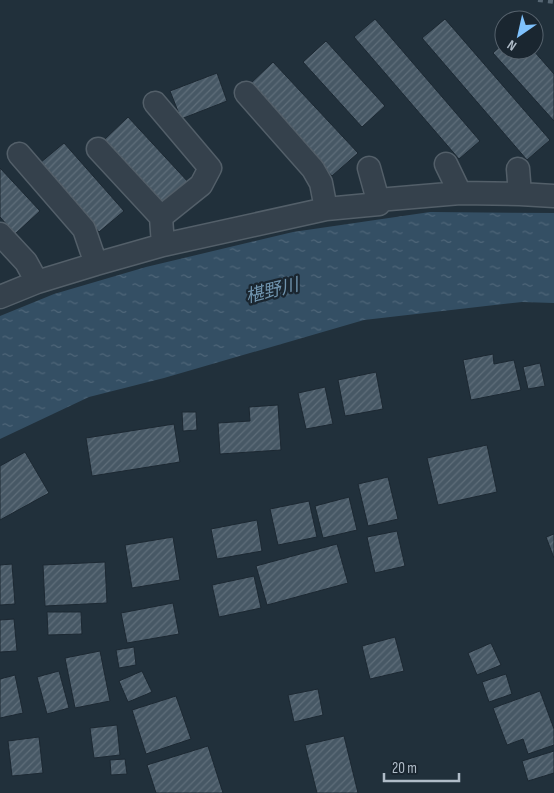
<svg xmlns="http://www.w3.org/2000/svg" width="554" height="793" viewBox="0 0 554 793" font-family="'Sofia Sans Condensed','Noto Sans JP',sans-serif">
	<defs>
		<pattern id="water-ripples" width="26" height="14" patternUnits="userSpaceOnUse" patternTransform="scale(1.25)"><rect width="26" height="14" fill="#344f64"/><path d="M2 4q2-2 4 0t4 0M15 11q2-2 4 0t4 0" fill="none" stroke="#4f6679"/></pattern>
		<pattern id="building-hatch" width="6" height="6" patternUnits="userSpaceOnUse" patternTransform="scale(1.25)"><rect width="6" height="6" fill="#475865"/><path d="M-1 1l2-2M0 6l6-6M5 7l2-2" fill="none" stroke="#5f6e7a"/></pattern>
	</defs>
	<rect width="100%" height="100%" fill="#21303b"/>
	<path fill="url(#water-ripples)" d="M430,212L554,213V303L522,302L364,320L164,378L89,397L0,439V316L54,294L146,267L293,232Z"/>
	<path fill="url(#building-hatch)" stroke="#1c2832" d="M375,19L480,141L459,159L354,37Z
		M445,19L550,140L527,160L422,38Z
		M326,41L385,106L362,127L303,62Z
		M504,43V50H533L554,74V121L493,53Z
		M273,62L358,153L332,176L248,86Z
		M217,73L227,101L181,119L170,91Z
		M128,117L190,184L165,206L104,140Z
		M64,143L124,211L99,232L40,163Z
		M0,168L40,211L15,234L0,217Z
		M493,354L494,364L514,360L521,390L471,400L463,360Z
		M540,363L545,386L528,389L523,367Z
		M376,372L383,409L345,416L338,380Z
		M325,387L333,424L306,429L298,393Z
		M278,405L281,450L220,454L218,423L250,421L249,407Z
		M182,412H196L197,430L183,431Z
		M174,424L180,462L92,476L86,438Z
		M487,445L497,492L438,505L427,458Z
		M25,452L49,493L0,520V466Z
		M388,477L398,519L368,526L358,484Z
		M349,497L357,530L323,538L315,506Z
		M309,501L317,537L278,545L270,509Z
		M257,520L262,551L217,559L211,529Z
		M397,531L405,566L375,573L367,537Z
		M554,534V558L546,537Z
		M173,537L180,580L132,588L125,545Z
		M337,544L348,583L267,605L256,566Z
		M105,562L107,603L45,606L43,565Z
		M12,564L15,604L0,605V565Z
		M254,576L261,608L219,617L212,585Z
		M173,603L179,634L127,643L121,613Z
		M47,612H81L82,634L48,635Z
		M14,619L17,651L0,652V620Z
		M395,637L404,671L370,679L362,646Z
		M491,643L501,665L477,675L468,653Z
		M134,647L136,665L119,668L116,650Z
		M100,651L110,701L75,708L65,658Z
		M59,671L69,708L47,714L37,677Z
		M142,671L152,692L128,702L119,681Z
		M506,674L512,694L489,702L482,682Z
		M15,675L23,713L0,718V679Z
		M318,689L323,715L294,722L288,695Z
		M540,691L554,729V745L528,754L523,739L507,745L493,708Z
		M176,696L191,739L146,754L132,710Z
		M117,725L120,755L94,758L90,728Z
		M344,736L358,793H317L305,745Z
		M39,737L43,773L12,776L8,741Z
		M208,746L223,793H156L147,765Z
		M554,751V773L528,781L522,761Z
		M125,759L127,774L111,775L110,760Z"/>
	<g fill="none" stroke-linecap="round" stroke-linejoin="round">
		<g stroke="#535f69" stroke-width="25">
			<path id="minor" d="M155,103L210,168L201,185L161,217
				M19,154L84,229L96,264L37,282
				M460,193L520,194L518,169
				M520,194L554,196
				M378,200L460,193L446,164
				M326,209L379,204L369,168
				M0,234L26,262L37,282L0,297
				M163,245L326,209L321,183L313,169L246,93
				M96,264L163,245L161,217L98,149"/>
		</g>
		<use href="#minor" stroke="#35414c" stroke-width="22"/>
		<path stroke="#566673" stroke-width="4" stroke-dasharray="5 5" stroke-linecap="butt" d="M538,0L554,2"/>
	</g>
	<g text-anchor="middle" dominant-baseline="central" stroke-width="4.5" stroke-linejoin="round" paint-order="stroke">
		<g font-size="18" font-style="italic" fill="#6f93ad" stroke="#1a2630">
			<text transform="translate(272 291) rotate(-14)">椹野川</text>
		</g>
	</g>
	<g transform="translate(519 35) rotate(214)"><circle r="24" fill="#1a2630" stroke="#56626d"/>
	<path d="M0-4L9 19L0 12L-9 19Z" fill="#7fc2fd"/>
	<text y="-8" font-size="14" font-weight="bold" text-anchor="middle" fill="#b0bcc8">N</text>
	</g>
	<path d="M384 773v8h75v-8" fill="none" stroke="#b0bcc8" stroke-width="2.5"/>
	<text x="392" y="773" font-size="15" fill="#b0bcc8" stroke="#1a2630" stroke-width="4" paint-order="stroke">20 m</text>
</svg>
